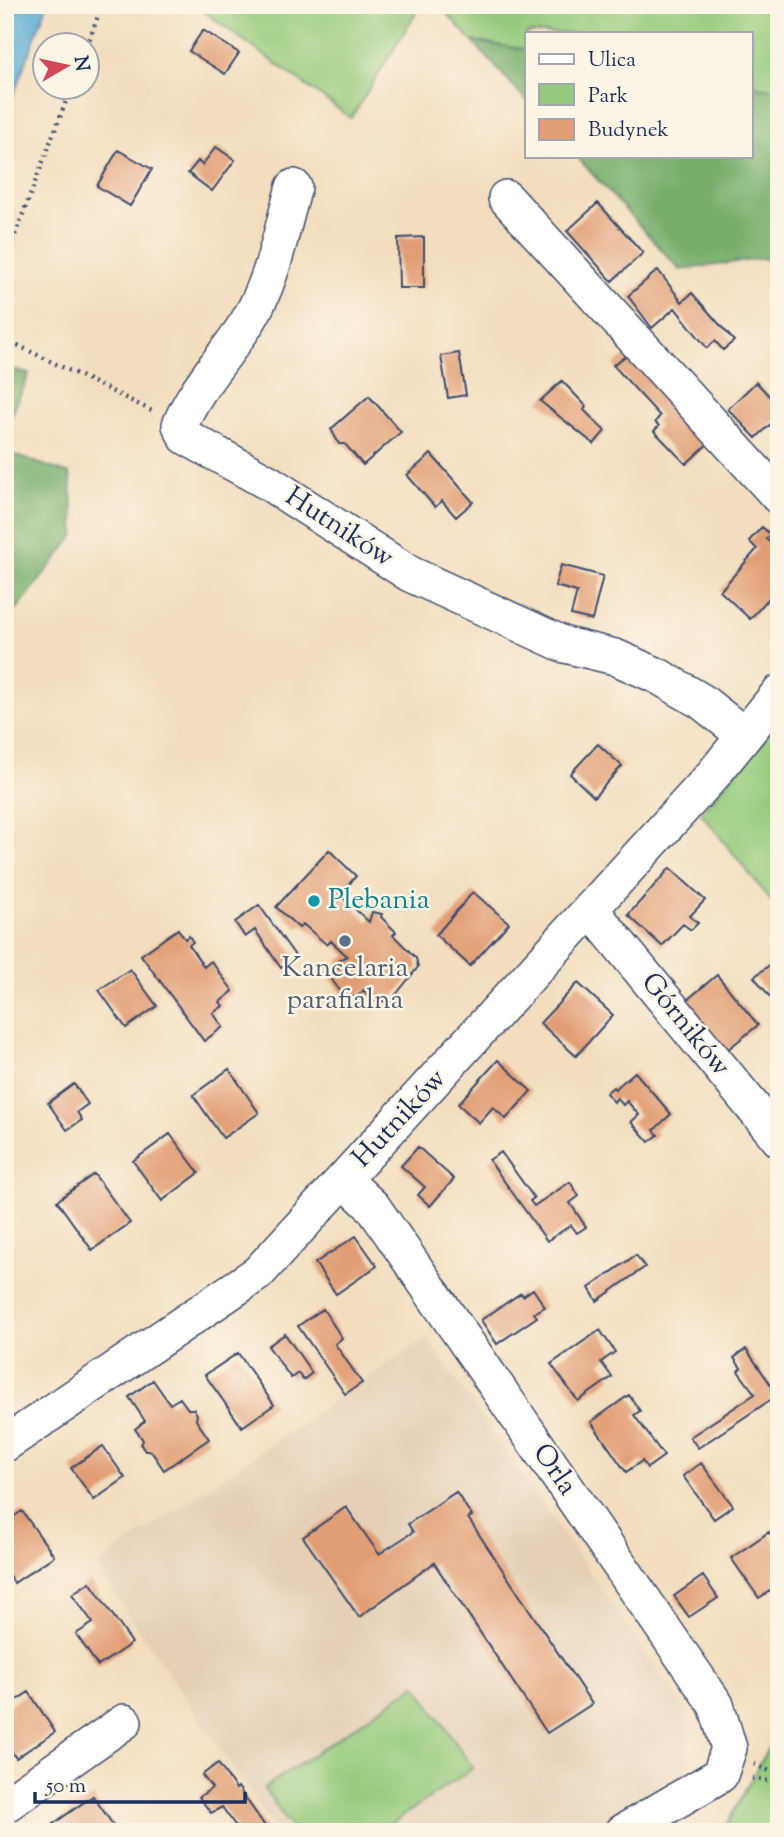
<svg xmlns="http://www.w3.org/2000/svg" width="784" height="1837" viewBox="0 0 784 1837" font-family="'Sorts Mill Goudy',serif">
	<rect width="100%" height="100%" fill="#fcf5e5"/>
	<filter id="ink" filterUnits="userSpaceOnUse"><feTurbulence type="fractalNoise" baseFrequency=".0143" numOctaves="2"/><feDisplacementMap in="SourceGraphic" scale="14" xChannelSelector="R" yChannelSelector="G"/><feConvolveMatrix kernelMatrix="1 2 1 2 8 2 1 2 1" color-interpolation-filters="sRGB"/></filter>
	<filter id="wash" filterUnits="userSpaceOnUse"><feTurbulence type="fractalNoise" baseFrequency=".00686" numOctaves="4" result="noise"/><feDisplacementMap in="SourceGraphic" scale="28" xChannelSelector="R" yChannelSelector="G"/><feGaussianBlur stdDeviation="1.57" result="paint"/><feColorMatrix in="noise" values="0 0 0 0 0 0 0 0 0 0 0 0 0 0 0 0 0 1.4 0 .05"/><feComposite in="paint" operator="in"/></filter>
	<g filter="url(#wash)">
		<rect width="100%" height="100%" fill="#f2ddbe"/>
		<path fill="#e5d0b7" d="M426,1337L687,1712L690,1777L598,1832H277L95,1566Z"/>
		<path fill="#94ca7c" stroke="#587c6d" stroke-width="2" d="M195,5H421L351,118Z
			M439,5H779V90L751,86V33H527V50L472,41Z
			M779,721V911L701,813Z
			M416,1685L473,1768L379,1832H294L264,1788Z
			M779,1728V1832H723Z"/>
		<path fill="#77ae6c" stroke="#496e65" stroke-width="2" d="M472,41L527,50V101Z
			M751,86L779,90V273L765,258L680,270L576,156H751Z
			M5,368L29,374L5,431Z
			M5,452L70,474L75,535L5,624Z"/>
		<path fill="#58abd3" stroke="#3a6d98" stroke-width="2" d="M9,5H47L5,118V18Z"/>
		<g id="blocks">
			<path fill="#e19e75" d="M203,30L239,53L225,74L189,51Z
				M216,147L235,160L212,191L188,173L198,161L202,165Z
				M118,150L152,169L130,206L97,186Z
				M598,203L643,253L612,281L567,231Z
				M424,237V288H399L398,238Z
				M658,270L682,302L692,293L734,341L723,350L715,341L707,348L675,308L652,328L628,296Z
				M459,353L466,395L448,398L441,356Z
				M630,353L713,439L686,464L654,431L659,426L655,422L660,416L613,365Z
				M562,381L586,406L584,410L605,431L594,444L540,401Z
				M756,382L779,406V424L775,420L756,438L728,409Z
				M369,396L401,432L363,465L345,444H339L331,429Z
				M431,454L473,502L456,517L442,501L435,507L407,475Z
				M762,527L771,535L766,539L779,550V587L750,619L720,591L757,549L749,541Z
				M561,565L603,576L592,620L571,615L577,592L555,586Z
				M598,744L622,766L594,797L570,774Z
				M329,850L356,876L340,895L369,922L372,912L382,914L381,917L396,932L393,935L416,958L418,967L390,1002L370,1000L364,990L356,997L344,996L329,976L332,970L340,967L339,960L347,956L331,941L327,945L303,924L299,928L276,907Z
				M670,868L705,900L690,916L698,923L691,930L683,924L662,946L628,915Z
				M473,892L509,923L470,966L436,935Z
				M259,905L296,957L281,968L255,930L245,937L235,922Z
				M178,929L185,939L189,936L193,942L189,945L204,967L211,961L233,991L220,1002L223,1006L213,1013L223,1027L204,1041L141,955Z
				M779,958V1008L754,977Z
				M130,969L157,1006L126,1028L99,990Z
				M717,975L758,1025L722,1054L681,1005Z
				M578,983L613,1015L576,1056L540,1023Z
				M498,1060L531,1091L506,1119L493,1107L479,1123L458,1104Z
				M229,1069L259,1113L223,1138L193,1095Z
				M635,1072L671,1114L654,1130L658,1135L649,1142L631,1122L639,1115L627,1101L623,1105L617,1098L614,1102L606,1093L613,1087L615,1089Z
				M74,1084L88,1104L77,1112L82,1120L67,1130L48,1103Z
				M170,1134L199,1173L162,1201L133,1161Z
				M418,1147L454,1179L430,1206L418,1195L425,1187L401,1166Z
				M501,1152L534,1198L530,1201L534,1206L570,1182L579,1196L570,1203L586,1227L577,1233L571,1225L547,1241L489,1160Z
				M94,1174L130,1223L92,1250L57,1201Z
				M356,1236L377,1266L336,1294L315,1263Z
				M636,1255L645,1267L597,1301L589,1288Z
				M533,1289L545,1307L534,1313L537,1317L497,1344L481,1320L521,1293L523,1296Z
				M323,1309L342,1338L335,1344L362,1383L345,1394L298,1326Z
				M600,1330L615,1352L601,1362L612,1377L578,1401L551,1364Z
				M285,1334L312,1373L303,1380L298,1373L291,1378L268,1346Z
				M746,1349L778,1395L698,1448L690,1437L755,1394L738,1371L741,1368L734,1358Z
				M238,1353L274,1405L242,1427L205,1375Z
				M153,1380L170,1404L180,1398L188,1409H194L197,1415L196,1420L209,1439L164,1470L151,1451H145L141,1445L143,1440L135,1429L145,1421L129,1397Z
				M629,1395L640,1411L634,1415L664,1456L647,1468L642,1461L626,1472L591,1422Z
				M103,1446L125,1478L94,1500L71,1468Z
				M701,1463L733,1506L714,1519L683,1476Z
				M456,1492L472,1516L468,1518L592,1704L547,1733L434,1563L359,1617L303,1537L346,1507L379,1554L413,1532L408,1524Z
				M22,1511L54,1556L14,1583L5,1569V1522Z
				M769,1532L779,1548V1585L759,1598L731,1558Z
				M703,1576L718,1598L689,1617L674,1596Z
				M90,1582L132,1643L98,1666L76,1634L93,1623L72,1594Z
				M29,1692L55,1732L16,1758L5,1742V1703L9,1705Z
				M218,1763L236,1789L238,1787L269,1832H240L222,1807L211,1813L199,1797L212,1788L202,1775Z
				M93,1796L118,1832H59L53,1824Z"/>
		</g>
	</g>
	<g filter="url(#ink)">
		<use href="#blocks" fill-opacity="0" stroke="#3b496c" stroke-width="2"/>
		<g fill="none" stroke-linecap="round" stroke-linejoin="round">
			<g stroke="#3b496c" stroke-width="38">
				<path id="minor" d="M294,187C281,231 273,281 248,321C226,356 196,386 180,425L186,437L269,483L410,574L565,645L615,657L658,676L701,701L744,735
					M506,198L779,497
					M591,910L779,1139
					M344,1180L373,1207L716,1705L729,1748L720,1775L623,1832
					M5,1444L258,1273L712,776L779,693
					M5,1805L124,1722"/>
			</g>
			<path stroke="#3b496c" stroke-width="4.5" stroke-dasharray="2 5" stroke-linecap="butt" d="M87,46L102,5
				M5,261L71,88
				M5,339L152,411
				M754,1764L779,1775
				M752,1778L779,1783"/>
			<use href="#minor" stroke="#fff" stroke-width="35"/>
		</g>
	</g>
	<circle fill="#0f9aa8" stroke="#fcf5e5" stroke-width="2.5" cx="314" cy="901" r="7"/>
	<circle fill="#5c6f8a" stroke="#fcf5e5" stroke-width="2.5" cx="345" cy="941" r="7"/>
	<g text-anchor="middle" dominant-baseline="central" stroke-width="5" stroke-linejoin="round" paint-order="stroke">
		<g font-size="28" fill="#1b2f5e" stroke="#fcf5e5">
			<text transform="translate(339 528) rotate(33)">Hutników</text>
			<text transform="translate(685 1025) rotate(51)">Górników</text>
			<text transform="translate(400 1119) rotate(-47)">Hutników</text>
			<text transform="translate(554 1470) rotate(55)">Orla</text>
		</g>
		<g font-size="28" fill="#0d838f" stroke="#fcf5e5" text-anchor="start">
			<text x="328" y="901">Plebania</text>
		</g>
		<g font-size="28" fill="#4e5e75" stroke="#fcf5e5">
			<text x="345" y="969">Kancelaria<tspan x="345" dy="32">parafialna</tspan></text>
		</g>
	</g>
	<rect width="784" height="1837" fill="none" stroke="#fcf5e5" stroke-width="28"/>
	<rect x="525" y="32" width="228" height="126" fill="#fcf5e5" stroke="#a2a6af" stroke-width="2"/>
	<rect x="539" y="54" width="35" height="10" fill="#ffffff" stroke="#a2a6af" stroke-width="2"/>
	<text x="588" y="66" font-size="21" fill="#1b2f5e">Ulica</text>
	<rect x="539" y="84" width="35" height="21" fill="#94ca7c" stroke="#a2a6af" stroke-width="2"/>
	<text x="588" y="102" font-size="21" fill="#1b2f5e">Park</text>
	<rect x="539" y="119" width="35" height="21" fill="#e19e75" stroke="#a2a6af" stroke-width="2"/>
	<text x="588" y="136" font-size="21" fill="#1b2f5e">Budynek</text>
	<g transform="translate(66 66) rotate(81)"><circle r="33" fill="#fcf5e5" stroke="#a2a6af" stroke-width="2"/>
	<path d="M0-5L12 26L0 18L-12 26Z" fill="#d1495b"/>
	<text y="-10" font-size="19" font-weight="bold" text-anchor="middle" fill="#1b2f5e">N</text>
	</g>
	<path d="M35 1792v10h210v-10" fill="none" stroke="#1b2f5e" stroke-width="3.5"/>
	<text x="46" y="1792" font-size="21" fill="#1b2f5e" stroke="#fcf5e5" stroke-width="5" paint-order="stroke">50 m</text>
</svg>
